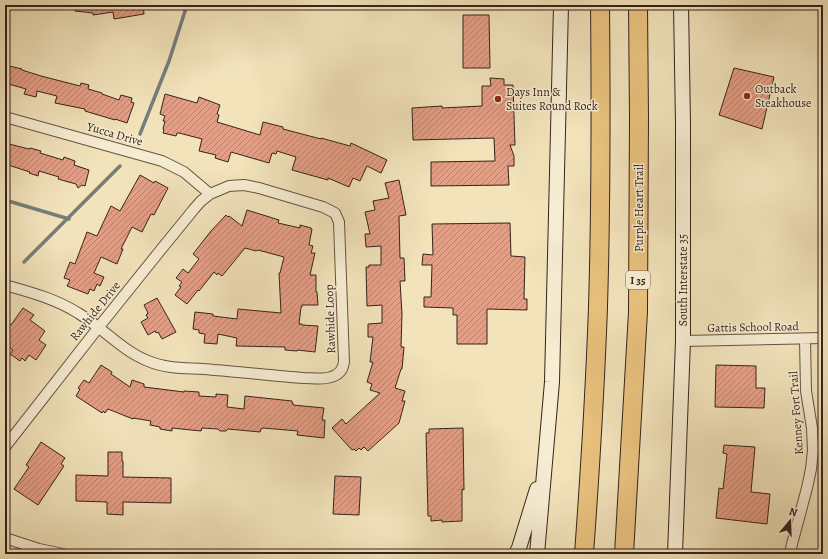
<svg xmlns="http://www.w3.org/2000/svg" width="828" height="559" viewBox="0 0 828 559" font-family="Alegreya,serif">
	<defs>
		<pattern id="building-hatch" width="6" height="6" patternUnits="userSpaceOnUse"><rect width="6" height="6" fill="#e49f87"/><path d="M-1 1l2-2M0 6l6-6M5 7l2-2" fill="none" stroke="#ba816e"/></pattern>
	</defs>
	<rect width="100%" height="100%" fill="#f2e3bb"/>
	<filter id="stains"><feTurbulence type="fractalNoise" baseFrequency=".005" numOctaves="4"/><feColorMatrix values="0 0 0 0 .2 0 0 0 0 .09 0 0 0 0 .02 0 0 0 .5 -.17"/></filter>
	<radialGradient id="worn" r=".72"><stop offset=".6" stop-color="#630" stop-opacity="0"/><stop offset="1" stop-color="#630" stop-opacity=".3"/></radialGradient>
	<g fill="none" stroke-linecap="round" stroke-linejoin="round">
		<path stroke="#767e7b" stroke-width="3.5" d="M140,134L169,61L187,5
			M5,200L69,219
			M24,262L120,166"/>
	</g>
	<path fill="url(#building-hatch)" stroke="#36231a" d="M75,5H143L144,14L114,19L113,12L93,15V13L75,11Z
		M463,15H489L490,68H463Z
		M5,65L22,69V70L41,76L80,86L81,83L89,85L88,89L102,93V94L119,100L121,95L132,98L131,102L134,103L127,123L115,119V120L85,111V109L55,103L57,96L37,91L36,97L24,94L26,89L5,83Z
		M734,68L774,77L762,129L719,115Z
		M490,78L504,79V85H513L515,145H510L514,156V166H508L509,185L431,186V162L495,161L494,138L413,140L412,108L442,106V108L482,106V86H491Z
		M165,94L197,103L199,97L220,105L217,114L219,115L217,122L260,135L263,122L283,127V129L321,139V138L350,146L351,143L387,160L381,173L367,166L360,181L353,178L349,187L328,178V180L292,170L296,157L277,151L276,154L272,153L269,163L231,152L228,162L215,158L216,155L199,151L202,139L179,133H177L176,136L163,133L164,130L163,129L165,121H163L165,116L160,114Z
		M5,143L29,149L30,148L41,151L40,153L63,160L64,157L75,161L74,165L89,170L85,186L82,185L78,188L76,184L58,179L59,177L39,171L38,176L29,173L30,172L5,164Z
		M140,175L154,183L155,181L168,188L154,215L151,214L142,232L132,227L121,249H123L117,264L101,257L94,273L104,277L100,286L97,284L94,291L90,289L88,294L67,286L70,280L64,278L70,262L75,264L87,232L97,236L111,206L120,211Z
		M399,180L406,215L399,216L400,258H404L405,281H400L402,314L401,347H404L402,369H401L395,388L405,391L402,401H405L399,423L368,451L364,447L361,450L359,448L356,451L354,449L352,450L332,428L342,419L346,424L380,393L370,390L372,384L367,382L373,362H370L373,337H368V324L382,323V305L367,306L366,267H369V265H381V246L366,247L365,234H370L365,212L375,210L373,201L389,198L385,183Z
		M247,210L279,220L278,223L300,228V225L311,228V229H312L309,245L313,246L311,253H315L310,275H316V292H317L318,305H302V307H301L299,324H302V325L318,326L315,352L297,350V351L285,350V347L236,346L237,338L218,334L217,344L204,343L205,334L199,333V330L193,329L195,312L213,314V316L237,319L238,309L281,313L279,273H280L284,257L258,250L256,251L245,248L222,276L218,273L217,275L214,272L199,291L198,290L187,304L175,295L181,287L179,286L182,282L176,278L183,269L188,273L199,259L193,254L211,231L226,215L228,217L229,216L242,226Z
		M510,223L511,256L525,257L524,299H527V310L487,309V344H457V315H453V308L424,307V297H431L432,265H422L423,254L433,255L432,224Z
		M157,298L176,332L162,339L158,332L156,333L155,331L148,335L141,322L148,318L146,315L148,313L144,305Z
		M23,308L34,315L30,320L45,331L39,340L46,345L36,360L29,355L25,361L22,358L20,361L10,354L13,350L5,344V321L11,325Z
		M101,365L112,372L111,374L130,387L132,380L144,384V387L184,392V391L199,392V396L216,397V394L228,395L227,407L244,409L245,396L292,401V403H293V405L324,408L322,420H325L324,438L297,435L298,431L263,428L261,429L260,432L228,429L226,431H220L218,429L202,428L201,431L172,428V431L160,429V427L150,425L151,421L133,418V419L108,409L105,413L103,411L102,413L76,396L80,389L78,388L84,380L89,383Z
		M716,365L756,366V388H765L764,408L715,407Z
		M463,428L464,490L462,489V521L442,522V520L431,521V516H428L426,433H429V429Z
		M41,442L65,458L61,464L64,466L38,505L14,489L29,467L26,465Z
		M724,445L755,447L751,492L770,494L767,524L716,518L719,488L723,489L727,454L723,453Z
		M108,452H122V461H123V477L171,478V503L123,502V515L107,514V502L76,501V475L108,476Z
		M335,476L361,477L359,515L333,514Z"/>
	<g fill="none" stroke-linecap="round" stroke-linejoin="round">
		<g stroke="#655342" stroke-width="12">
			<path id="minor" d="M5,117L162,161L184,172L210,194
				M5,285C30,292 56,299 78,313C103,328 121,350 148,361C155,364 164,366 171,367C185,369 200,368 214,370C244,372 274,376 304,378C313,378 323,380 331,377C339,375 343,369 344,362L339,222L335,213L323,207L259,188L244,185L229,186L210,194L201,201L194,209L159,252L98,328L5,447
				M683,341L823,338
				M5,538L39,549L63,554
				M790,554L792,544L807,488L811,469L813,450L812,428L806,391L805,339"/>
		</g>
		<g stroke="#36231a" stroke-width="16">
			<path id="secondary" d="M516,554L519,548L537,489
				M537,554L552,382L561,5
				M675,554L683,341V123L681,5"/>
		</g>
		<g stroke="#36231a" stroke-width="20">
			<path id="motorway" d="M584,554C590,472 595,389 598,307C601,206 601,106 600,5
				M624,554L638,312L639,118L638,5"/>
		</g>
		<use href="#minor" stroke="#f7edd3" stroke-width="10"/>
		<use href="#secondary" stroke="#f7edd3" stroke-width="14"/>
		<use href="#motorway" stroke="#e9c27e" stroke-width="18"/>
	</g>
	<g fill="#8f2418" stroke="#f7edd3" stroke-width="1.5">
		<circle cx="747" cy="96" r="4"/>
		<circle cx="498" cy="99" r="4"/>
	</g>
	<g text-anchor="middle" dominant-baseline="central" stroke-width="3" stroke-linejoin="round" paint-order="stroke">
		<rect fill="#f7edd3" stroke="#706052" stroke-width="1" x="626" y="271" width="24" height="18" rx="3"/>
		<g font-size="11" font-weight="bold" fill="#36231a">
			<text x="638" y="280">I 35</text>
		</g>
		<g font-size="12" fill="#36231a" stroke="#f7edd3" text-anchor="start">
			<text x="755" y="89">Outback<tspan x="755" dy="14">Steakhouse</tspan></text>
			<text x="506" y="92">Days Inn &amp;<tspan x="506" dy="14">Suites Round Rock</tspan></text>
		</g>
		<g font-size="12" fill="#36231a" stroke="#f7edd3">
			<text transform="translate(115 134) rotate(16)">Yucca Drive</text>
			<text transform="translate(639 208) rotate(-90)">Purple Heart Trail</text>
			<text transform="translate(683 280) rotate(-90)">South Interstate 35</text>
			<text transform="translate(95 311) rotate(-51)">Rawhide Drive</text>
			<text transform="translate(330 319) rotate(-92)">Rawhide Loop</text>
			<text transform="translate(753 327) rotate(-1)">Gattis School Road</text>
			<text transform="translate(796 413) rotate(-94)">Kenney Fort Trail</text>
		</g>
	</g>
	<rect width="828" height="559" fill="none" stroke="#f2e3bb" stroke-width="20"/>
	<rect x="6" y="6" width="816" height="547" fill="none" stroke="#36231a" stroke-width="2"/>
	<rect x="10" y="10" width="808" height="539" fill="none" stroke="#36231a"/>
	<g transform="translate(790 521) rotate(19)" stroke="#f7edd3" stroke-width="3" paint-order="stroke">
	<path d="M0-3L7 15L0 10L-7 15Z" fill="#36231a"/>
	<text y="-6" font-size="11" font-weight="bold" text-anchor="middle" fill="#36231a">N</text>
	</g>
	<rect width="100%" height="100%" filter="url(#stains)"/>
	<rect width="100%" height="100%" fill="url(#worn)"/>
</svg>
